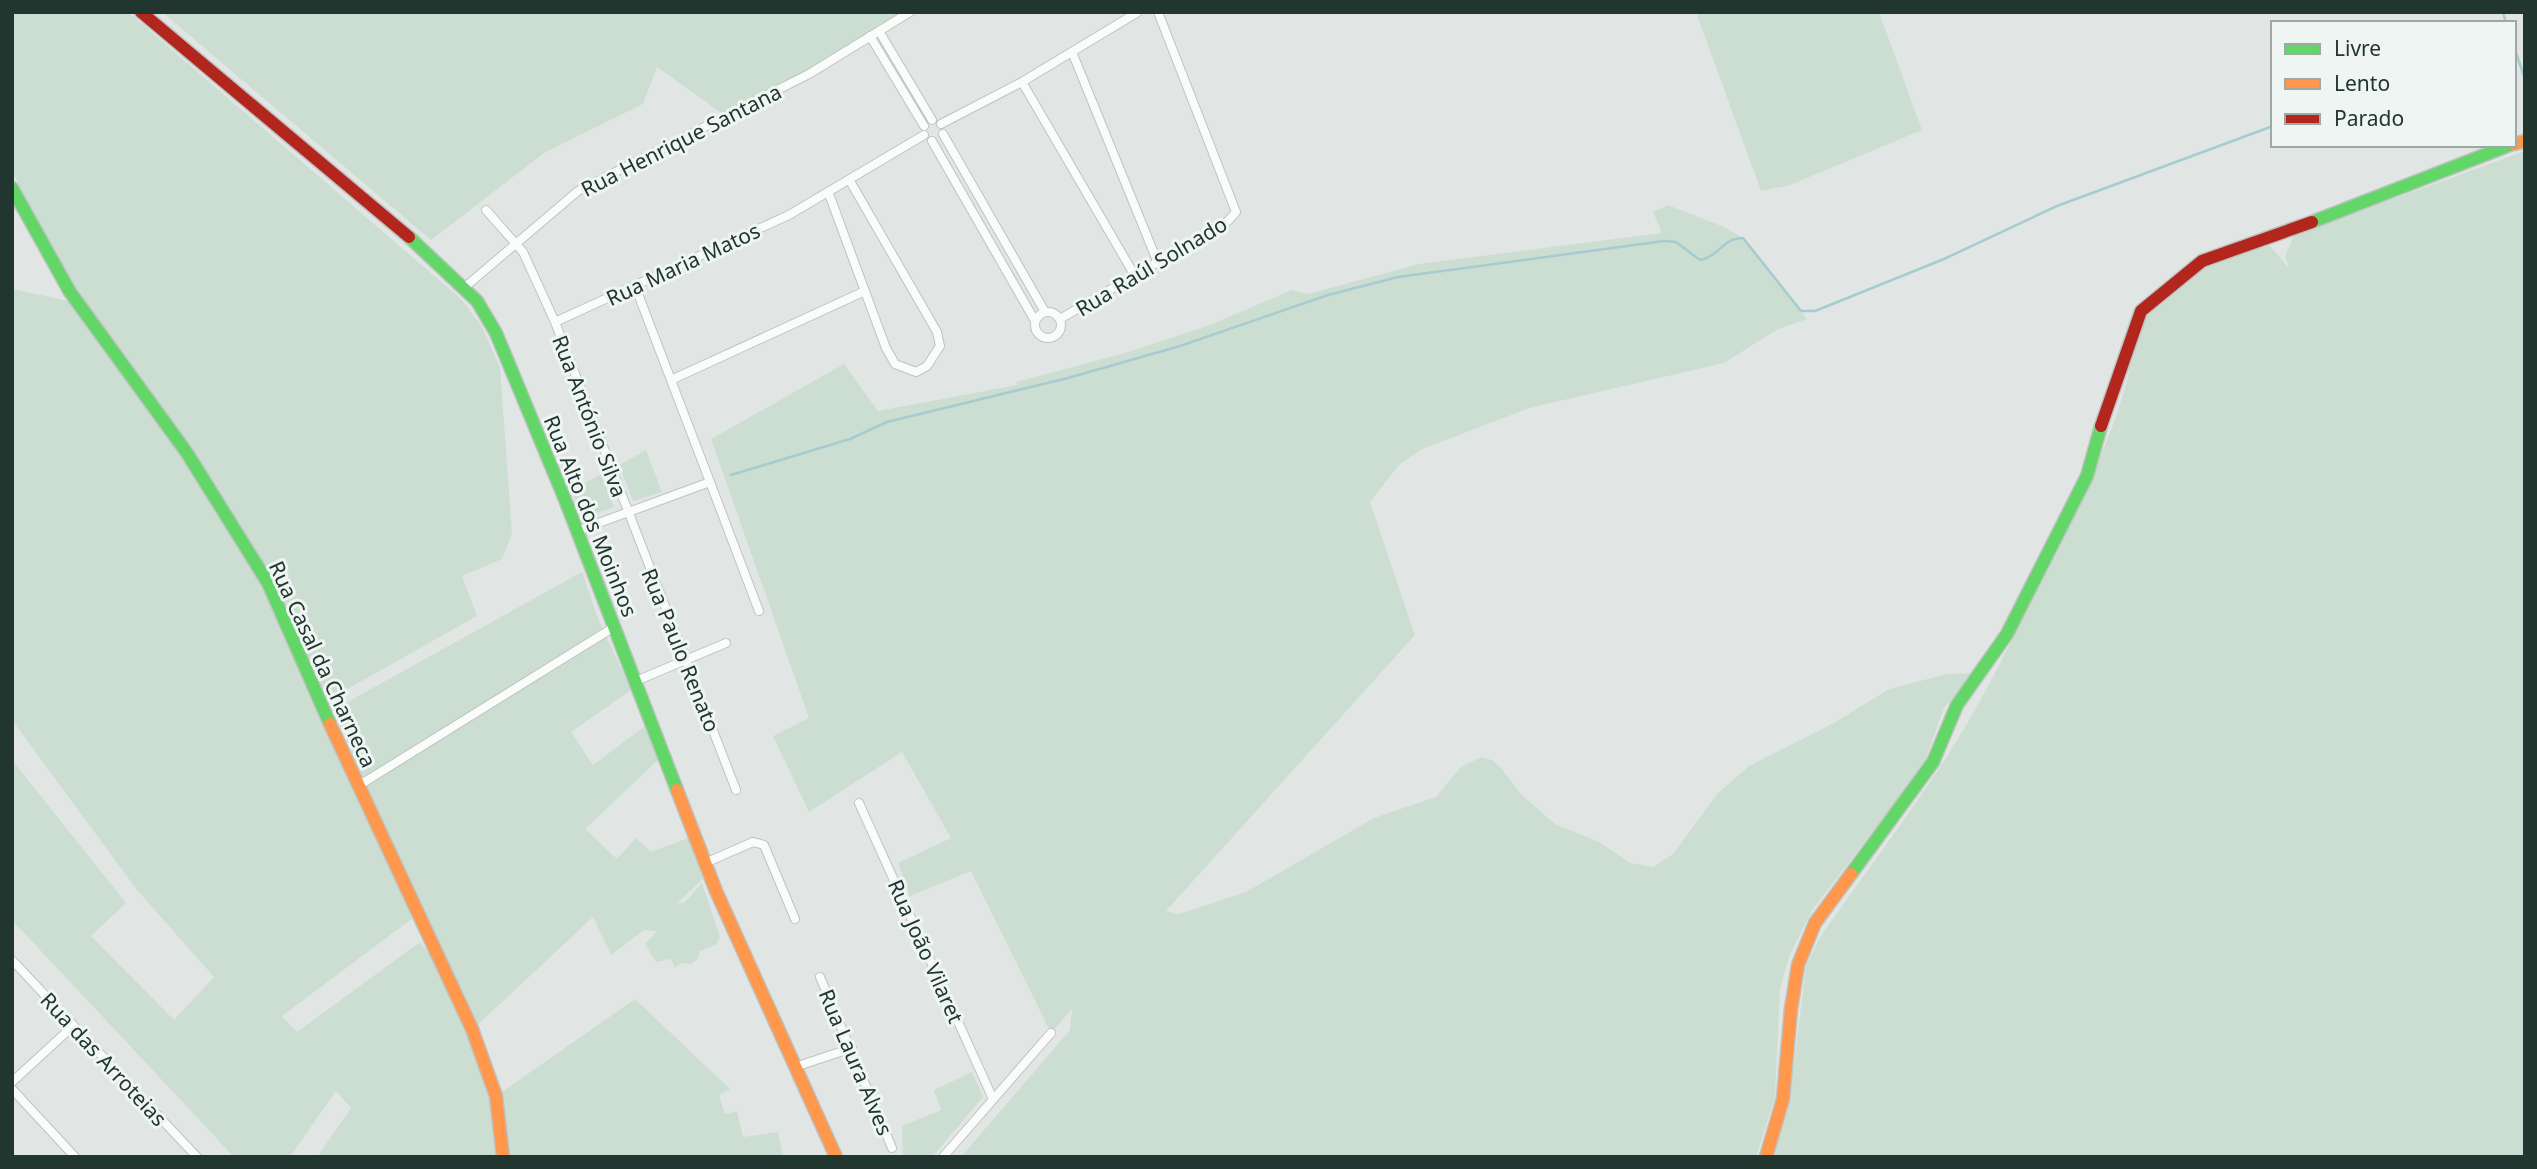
<svg xmlns="http://www.w3.org/2000/svg" width="2537" height="1169" viewBox="0 0 2537 1169" font-family="'Noto Sans',sans-serif">
	<rect width="100%" height="100%" fill="#e1e6e4"/>
	<path fill="#ccded1" d="M12,12H128L461,299L482,327L500,367L512,534L502,559L462,576L477,616L319,705L413,918L282,1016L297,1032L420,942L441,967L401,862L333,710L582,572L597,616L631,690L571,732L593,765L645,726L658,760L585,829L617,859L636,838L651,852L688,838L703,879L676,904L685,902L702,883L720,937L716,945L700,951L698,959L691,964L681,963L675,968L671,959L656,962L645,944L657,931L644,930L611,955L593,917L472,1030L496,1096L635,999L730,1089L719,1095L725,1114L737,1111L743,1137L778,1132L783,1157H317L351,1108L336,1091L290,1157H234L12,920V760L126,903L91,936L174,1020L214,977L137,890L12,720V289L79,303L12,171Z
		M162,12H908L727,117L657,67L643,104L544,153L431,240Z
		M1696,12H1879L1922,130L1790,185L1761,191Z
		M2525,151V1157H1773L1789,1106L1806,966L1819,939C1860,880 1904,822 1944,761C2003,670 2046,566 2094,469C2107,443 2118,413 2126,384C2132,361 2133,334 2148,314C2175,275 2225,255 2270,246L2289,268L2285,256L2294,235Z
		M1668,205L1724,227L1743,238L1807,319L1778,329L1724,363L1529,408L1420,450L1399,465L1370,502L1415,635L1166,911L1179,914L1246,892L1374,818L1436,797L1461,767L1481,757L1492,760L1501,768L1521,794L1555,824L1599,842L1630,863L1653,867L1673,854L1717,794L1749,766L1834,723L1889,689L1947,674L1975,673L1944,708L1923,766L1813,909L1791,952L1780,988L1775,1097L1756,1157H961L1070,1030L1072,1009L1051,1033L971,871L910,896L898,863L951,838L902,752L809,812L773,736L809,718L711,439L844,364L878,411L1017,385L1016,382L1125,353L1210,325L1292,290L1308,294L1419,264L1662,233L1653,212Z
		M646,450L662,492L633,501L619,465Z
		M601,474L614,507L583,518L571,490Z
		M972,1072L983,1097L932,1157H903L902,1126L941,1110L934,1090Z"/>
	<g fill="none" stroke-linecap="round" stroke-linejoin="round">
		<path stroke="#a6cbd0" stroke-width="2.5" d="M2503,12L2506,23
			M2514,47L2525,79
			M731,475L850,439L887,422L1068,378L1180,346L1328,295L1398,277L1664,241L1676,242L1700,260C1718,257 1723,238 1743,238L1801,311H1815L1944,259L2057,206L2273,126"/>
		<g stroke="#bec3c1" stroke-width="10">
			<path id="street" d="M879,31L932,120
				M870,36L924,126
				M1072,52L1158,263
				M1022,82L1135,276
				M941,124L1022,82L1138,12
				M943,134L1045,312
				M932,141L1035,321
				M829,194L886,348L895,364L916,372L927,366L940,346L937,332L850,181
				M486,210L523,252L555,322L789,215L924,135
				M635,286L710,482
				M465,287L578,191L809,74L910,12
				M1035 325a13 13 0 1 1 26 0a13 13 0 1 1-26 0Z
				M1060,319L1228,221L1236,212L1158,12
				M555,322L736,790
				M671,380L865,291
				M577,531L710,482L759,611
				M636,681L726,643
				M358,786L614,627
				M859,803L993,1099
				M705,863L753,842L764,845L795,919
				M12,960L197,1157
				M820,977L892,1148
				M795,1067L852,1048
				M12,1082L73,1026
				M12,1089L75,1157
				M943,1157L1051,1033"/>
		</g>
		<g stroke="#bdc3c1" stroke-width="15">
			<path id="fast" d="M12,188L70,292L187,453L268,583L330,724
				M2312,222L2510,145
				M409,237L477,301L496,333L566,502L677,790
				M1851,874L1933,762L1957,705L2007,634L2087,476L2101,426"/>
		</g>
		<g stroke="#bdc3c1" stroke-width="15">
			<path id="slow" d="M2514,144L2525,141
				M330,724L472,1029L496,1096L503,1157
				M677,790L716,891L836,1157
				M1766,1157L1783,1099L1791,1009L1798,965L1815,923L1851,874"/>
		</g>
		<g stroke="#bdc3c1" stroke-width="15">
			<path id="jam" d="M141,12L409,237
				M2101,426L2141,311L2202,261L2312,222"/>
		</g>
		<use href="#street" stroke="#fafbfb" stroke-width="8"/>
		<use href="#fast" stroke="#63d668" stroke-width="12"/>
		<use href="#slow" stroke="#ff974d" stroke-width="12"/>
		<use href="#jam" stroke="#b3261e" stroke-width="12"/>
	</g>
	<g text-anchor="middle" dominant-baseline="central" stroke-width="6" stroke-linejoin="round" paint-order="stroke">
		<g font-size="21" fill="#223630" stroke="#eef5f2">
			<text transform="translate(681 140) rotate(-27)">Rua Henrique Santana</text>
			<text transform="translate(683 264) rotate(-25)">Rua Maria Matos</text>
			<text transform="translate(1151 266) rotate(-31)">Rua Raúl Solnado</text>
			<text transform="translate(590 416) rotate(69)">Rua António Silva</text>
			<text transform="translate(591 516) rotate(68)">Rua Alto dos Moinhos</text>
			<text transform="translate(681 650) rotate(68)">Rua Paulo Renato</text>
			<text transform="translate(323 664) rotate(65)">Rua Casal da Charneca</text>
			<text transform="translate(926 951) rotate(66)">Rua João Vilaret</text>
			<text transform="translate(104 1059) rotate(47)">Rua das Arroteias</text>
			<text transform="translate(856 1062) rotate(67)">Rua Laura Alves</text>
		</g>
	</g>
	<rect width="2537" height="1169" fill="none" stroke="#223630" stroke-width="28"/>
	<rect x="2271" y="21" width="245" height="126" fill="#eef5f2" stroke="#9ca9a4" stroke-width="2"/>
	<rect x="2285" y="44" width="35" height="10" fill="#63d668" stroke="#9ca9a4" stroke-width="2"/>
	<text x="2334" y="56" font-size="21" fill="#223630">Livre</text>
	<rect x="2285" y="79" width="35" height="10" fill="#ff974d" stroke="#9ca9a4" stroke-width="2"/>
	<text x="2334" y="91" font-size="21" fill="#223630">Lento</text>
	<rect x="2285" y="114" width="35" height="10" fill="#b3261e" stroke="#9ca9a4" stroke-width="2"/>
	<text x="2334" y="126" font-size="21" fill="#223630">Parado</text>
</svg>
